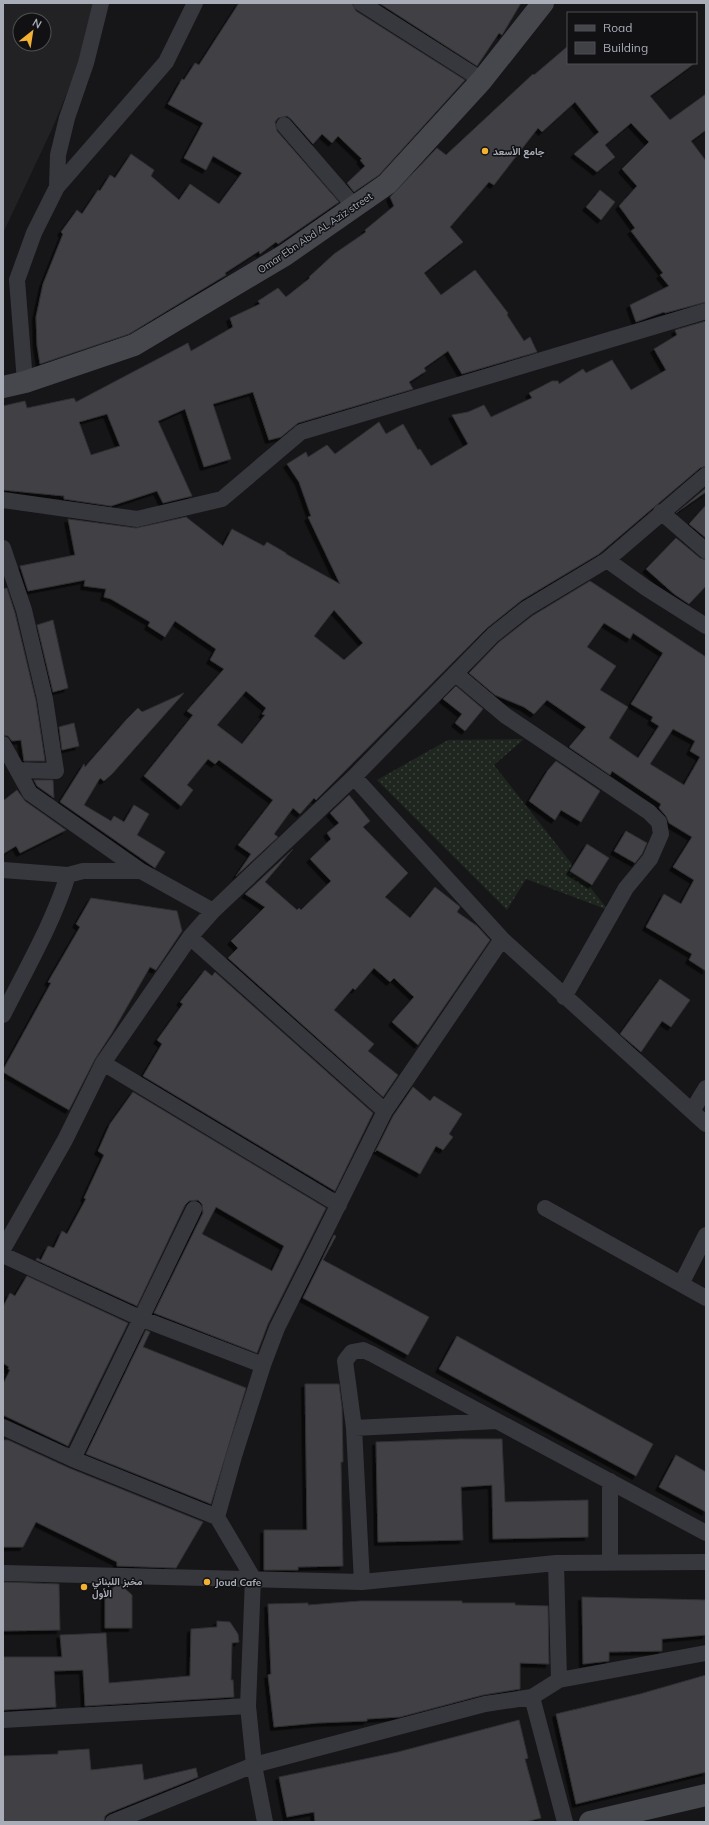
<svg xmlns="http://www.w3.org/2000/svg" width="709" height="1825" viewBox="0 0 709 1825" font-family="Mulish,Vazirmatn,sans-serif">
	<defs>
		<pattern id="grass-dots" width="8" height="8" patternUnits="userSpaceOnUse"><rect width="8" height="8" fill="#1e261f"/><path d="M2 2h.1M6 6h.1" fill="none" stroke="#3c433d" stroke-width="1.8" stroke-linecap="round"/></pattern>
		<filter id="shadow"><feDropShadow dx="-3.5" dy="3.5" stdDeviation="0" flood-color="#0009"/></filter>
	</defs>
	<rect width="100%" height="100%" fill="#161618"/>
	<path fill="#222225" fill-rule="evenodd" d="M3,3H96L92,33L52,129L3,233ZM20,20H44V44H20Z"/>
	<path fill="url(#grass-dots)" d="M524,739L494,765L608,910L526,879L507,910L377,780L448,740Z"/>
	<path fill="#404145" stroke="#303034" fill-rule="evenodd" filter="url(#shadow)" d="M239,3H352L356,11L465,80L379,175L354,192L347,183L365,166L360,160L362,159L338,136L332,143L322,134L313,144L291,119L287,116L278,118L275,122L277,131L339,202L278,244L276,242L260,254L259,251L225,273L226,275L129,334L40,364L37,345L36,317L43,284L63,234L61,232L77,210L82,214L98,190L100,191L110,175L115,178L131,154L154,170L151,176L179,200L190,184L219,204L242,173L213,156L206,170L184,158L203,123L168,104L182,79L184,80L195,63L199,65Z
		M379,3H521L505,30L502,35L499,33L477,66Z
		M568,46V63H695L650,96L670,120L706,94V130L691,141L706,161V302L665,313L664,312L636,322L630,305L669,286L660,275L663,273L631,231L635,228L619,206L637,186L622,169L649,142L631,123L605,145L615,157L597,172L574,154L599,132L575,102L542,132L538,128L494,185L489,182L450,227L463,242L424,273L441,295L475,270L508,313L507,315L524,341L530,337L537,352L462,374L448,351L424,368L426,371L409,382L413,389L298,423L281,437L269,440L253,392L213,404L231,459L204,467L185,409L158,421L192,496L163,503L157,491L111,506L64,499V496L3,490V406L25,401L27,408L74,398L76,402L188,343L191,351L233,327L230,318L260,304L258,301L278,288L286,297L310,278L309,277L334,254L366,232L365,230L394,206L390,197L437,148L446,155L533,74L534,75ZM107,414L120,446L91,455L79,422Z
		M600,190L615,202L601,220L586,207Z
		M706,321V466L700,468L599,554L522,600L487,628L316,800L314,798L300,814L293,808L274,834L278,837L236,876L251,854L238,845L273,800L219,760L215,764L208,759L187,785L193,790L181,806L144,776L193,715L187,711L224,669L210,660L216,649L175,621L165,637L148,626L150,622L111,599L104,597L106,589L84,586L85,580L28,591L20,566L75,555L68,519L136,528L186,517L223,546L232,529L264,546L267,542L286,553V554L340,584L308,517L311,516L299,482L287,464L306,452L308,457L327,445L335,454L379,422L386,434L403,424L418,450L420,449L431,466L468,444L452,415L468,412L484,405L491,417L532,398L529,393L552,381H558L559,384L583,369L586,373L612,360L631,390L666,370L654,349L677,335L675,330ZM334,610L363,643L344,660L314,636ZM246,691L266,708L262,714L265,715L242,744L217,725Z
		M706,488V492L676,513Z
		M706,505V538L689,524Z
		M676,538L700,558L706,560V586L689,604L674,594L646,569Z
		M590,581L706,657V971L689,960L692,954L646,927L664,894L681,904L694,880L673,867L692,837L669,823L666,816L659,808L661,804L612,771L610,775L569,747L586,727L547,700L534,714L524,707L495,695L469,673L499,642L532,616ZM604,623L630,639L633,633L663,653L631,704L653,717L651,721L659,726L638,758L609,738L628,707L600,690L616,666L587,647ZM673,729L695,741L690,751L700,757L684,785L650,764Z
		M7,588L15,613L36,701L45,761H24L21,740L12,741L8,736L3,735V589Z
		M53,620L68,688L53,692L37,625Z
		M456,686L483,709L465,731L455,723L462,714L443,699Z
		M184,693L112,774L104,781L100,778L84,805L111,821L114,816L124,822L134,805L149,814L137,835L165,852L155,868L60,802L84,764L85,767L126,720L138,708L142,712Z
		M74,723L79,746L62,750L59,727Z
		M556,761L600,791L581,822L561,810L555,820L529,801L548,770Z
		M34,780H53L54,798L37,786Z
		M17,790L25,801L66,830L20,853L16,846L3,854V801Z
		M349,795L370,821L363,827L408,873L385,897L410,918L435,887L459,906L460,907L457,912L477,926L490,940L418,1045L392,1022L414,997L394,978L390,982L374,968L355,990L353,988L334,1010L374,1044L368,1051L398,1075L383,1097L228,958L238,948L231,941L265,907L245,894L293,849L265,882L297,910L299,908L301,910L331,881L310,859L331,839L327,833L339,823L330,813Z
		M626,831L647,843L642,854L635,863L614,851Z
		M587,844L609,858L592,885L570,871Z
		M91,898L177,911L182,931L156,970L150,967L112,1033L95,1059L69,1110L3,1072V1070L51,983L48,982L80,927L76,924Z
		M205,970L212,976L215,972L373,1113L335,1191L143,1076L162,1044L157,1040L183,1004L180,1002Z
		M660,979L690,1000L671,1027L662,1021L641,1052L620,1034Z
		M413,1087L430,1101L434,1096L462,1114L449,1134L453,1137L443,1150L436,1146L420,1174L377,1150L375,1152L393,1116Z
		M133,1092L326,1208L268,1324L257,1353L154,1313L203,1213L202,1204L198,1200L189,1201L185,1205L137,1306L36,1260L37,1258L41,1260L48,1246L54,1248L62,1231L67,1234L86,1199L84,1198L104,1155L98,1151L110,1124ZM216,1207L284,1246L272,1271L202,1234Z
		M334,1235L336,1236L323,1260L429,1317L408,1355L303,1298Z
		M27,1276L128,1323L68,1446L3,1415V1384L10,1370L8,1369L9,1367L3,1363V1307L10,1293L15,1296Z
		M146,1330L150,1332L143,1347L246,1388L211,1504L86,1454Z
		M457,1336L653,1444L636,1476L439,1369Z
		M305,1384H339L342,1407L343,1462H341L343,1566L298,1567V1570H264V1530H307Z
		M460,1439H502L505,1502L588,1500V1537L493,1539L492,1485L461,1487L463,1540L378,1542L376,1442Z
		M3,1440H8L69,1468L203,1522L176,1568L117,1566V1562L36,1522L23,1547H3Z
		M676,1455L706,1472V1512L659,1487Z
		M3,1582L59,1584L60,1630L3,1631Z
		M116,1585H121L132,1595V1628H105V1595Z
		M582,1597L706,1600V1635L662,1639V1651L609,1652V1661L583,1664Z
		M360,1601H462V1603H515V1605L548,1606L549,1664L520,1663V1689L483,1695L400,1717L367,1719V1721L317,1723L274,1727L268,1675L271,1674L268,1604L308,1603V1605Z
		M217,1621L230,1622L238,1634L239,1642L232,1643L231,1680H233L234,1697L85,1706L83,1670L54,1671L56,1707L3,1710V1657H62L60,1635L106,1633L109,1683L190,1676L191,1629L217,1627Z
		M706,1675V1772L576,1804L556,1714L640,1694Z
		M519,1720L528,1758L525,1759L541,1818L525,1822H315L314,1812L287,1817L279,1777L398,1752Z
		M89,1749L91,1770L142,1764L144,1780L196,1768L198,1777L109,1813L105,1816L104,1822H3V1756L58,1754V1751Z"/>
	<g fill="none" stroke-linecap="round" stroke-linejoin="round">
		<path stroke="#37383d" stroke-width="16" d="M361,3L482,80
			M284,125L355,207
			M57,187L58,155L67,118L86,63L101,3
			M25,382L17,280L34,233L57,187L166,62L195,3
			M3,500L137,519L222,499L301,432L706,311
			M661,512L706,551
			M3,548L24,610L45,699L56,771L18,770
			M607,560L646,588L706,626
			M456,674L506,716L649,812L659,822L661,834L650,859L626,888L564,997
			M3,744L30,793L141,871L213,911
			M354,777L502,939L706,1124
			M3,870L68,875L83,871H141
			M190,937L385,1111
			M3,1015C26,969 53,923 68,875
			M103,1063L339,1205
			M692,1111L706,1088
			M545,1208L706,1298
			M3,1249L65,1140L103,1063L190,937L213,911L354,777L493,635L527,608L607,560L706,475
			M3,1255L140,1318L263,1365
			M681,1284L706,1235
			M3,1427L73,1459L217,1517L253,1578L248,1706L254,1765L265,1822
			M354,1428L497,1421
			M73,1459L194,1209
			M610,1481V1563
			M217,1517L234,1456L263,1365L277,1328L305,1272L385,1111L502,939
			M556,1563L559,1680
			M3,1573L362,1582L556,1563L706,1562
			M362,1582L354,1428L345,1361L352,1352L363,1350L372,1354L706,1533
			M532,1697L565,1822
			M3,1720L248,1706
			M113,1822L254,1765L485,1704L532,1697L559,1680L706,1653"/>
		<path stroke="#45474d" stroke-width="22" d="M3,387L25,382L134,345L285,255L387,184L482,80L543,3
			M590,1822L706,1795"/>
	</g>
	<g fill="#f2b134" stroke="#111113" stroke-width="1.5">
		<circle cx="485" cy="151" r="4"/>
		<circle cx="207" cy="1582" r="4"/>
		<circle cx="84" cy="1587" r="4"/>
	</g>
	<g text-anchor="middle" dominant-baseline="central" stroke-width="3" stroke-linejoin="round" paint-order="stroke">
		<g font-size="10" font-weight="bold" fill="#a8adb8" stroke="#111113" text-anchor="start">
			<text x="493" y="151">جامع الأسعد</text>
			<text x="92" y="1581">مخبز اللبناني<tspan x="92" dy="12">الأول</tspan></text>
			<text x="215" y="1582">Joud Cafe</text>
		</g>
		<g font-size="10" fill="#a8adb8" stroke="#111113">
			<text transform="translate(315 233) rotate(-34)">Omar Ebn Abd AL Aziz street</text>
		</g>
	</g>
	<rect width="709" height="1825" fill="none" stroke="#a8adb8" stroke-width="8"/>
	<rect x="567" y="12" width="130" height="52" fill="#111113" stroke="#4d4f55"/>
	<rect x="575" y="25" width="20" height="6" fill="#45474d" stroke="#4d4f55"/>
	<text x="603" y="32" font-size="12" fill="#a8adb8">Road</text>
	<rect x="575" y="42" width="20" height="12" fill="#404145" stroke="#4d4f55"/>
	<text x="603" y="52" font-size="12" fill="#a8adb8">Building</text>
	<g transform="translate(32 32) rotate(30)"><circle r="19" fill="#111113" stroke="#4d4f55"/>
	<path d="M0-3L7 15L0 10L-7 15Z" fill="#f2b134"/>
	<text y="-6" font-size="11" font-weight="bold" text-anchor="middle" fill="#a8adb8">N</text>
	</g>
</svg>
